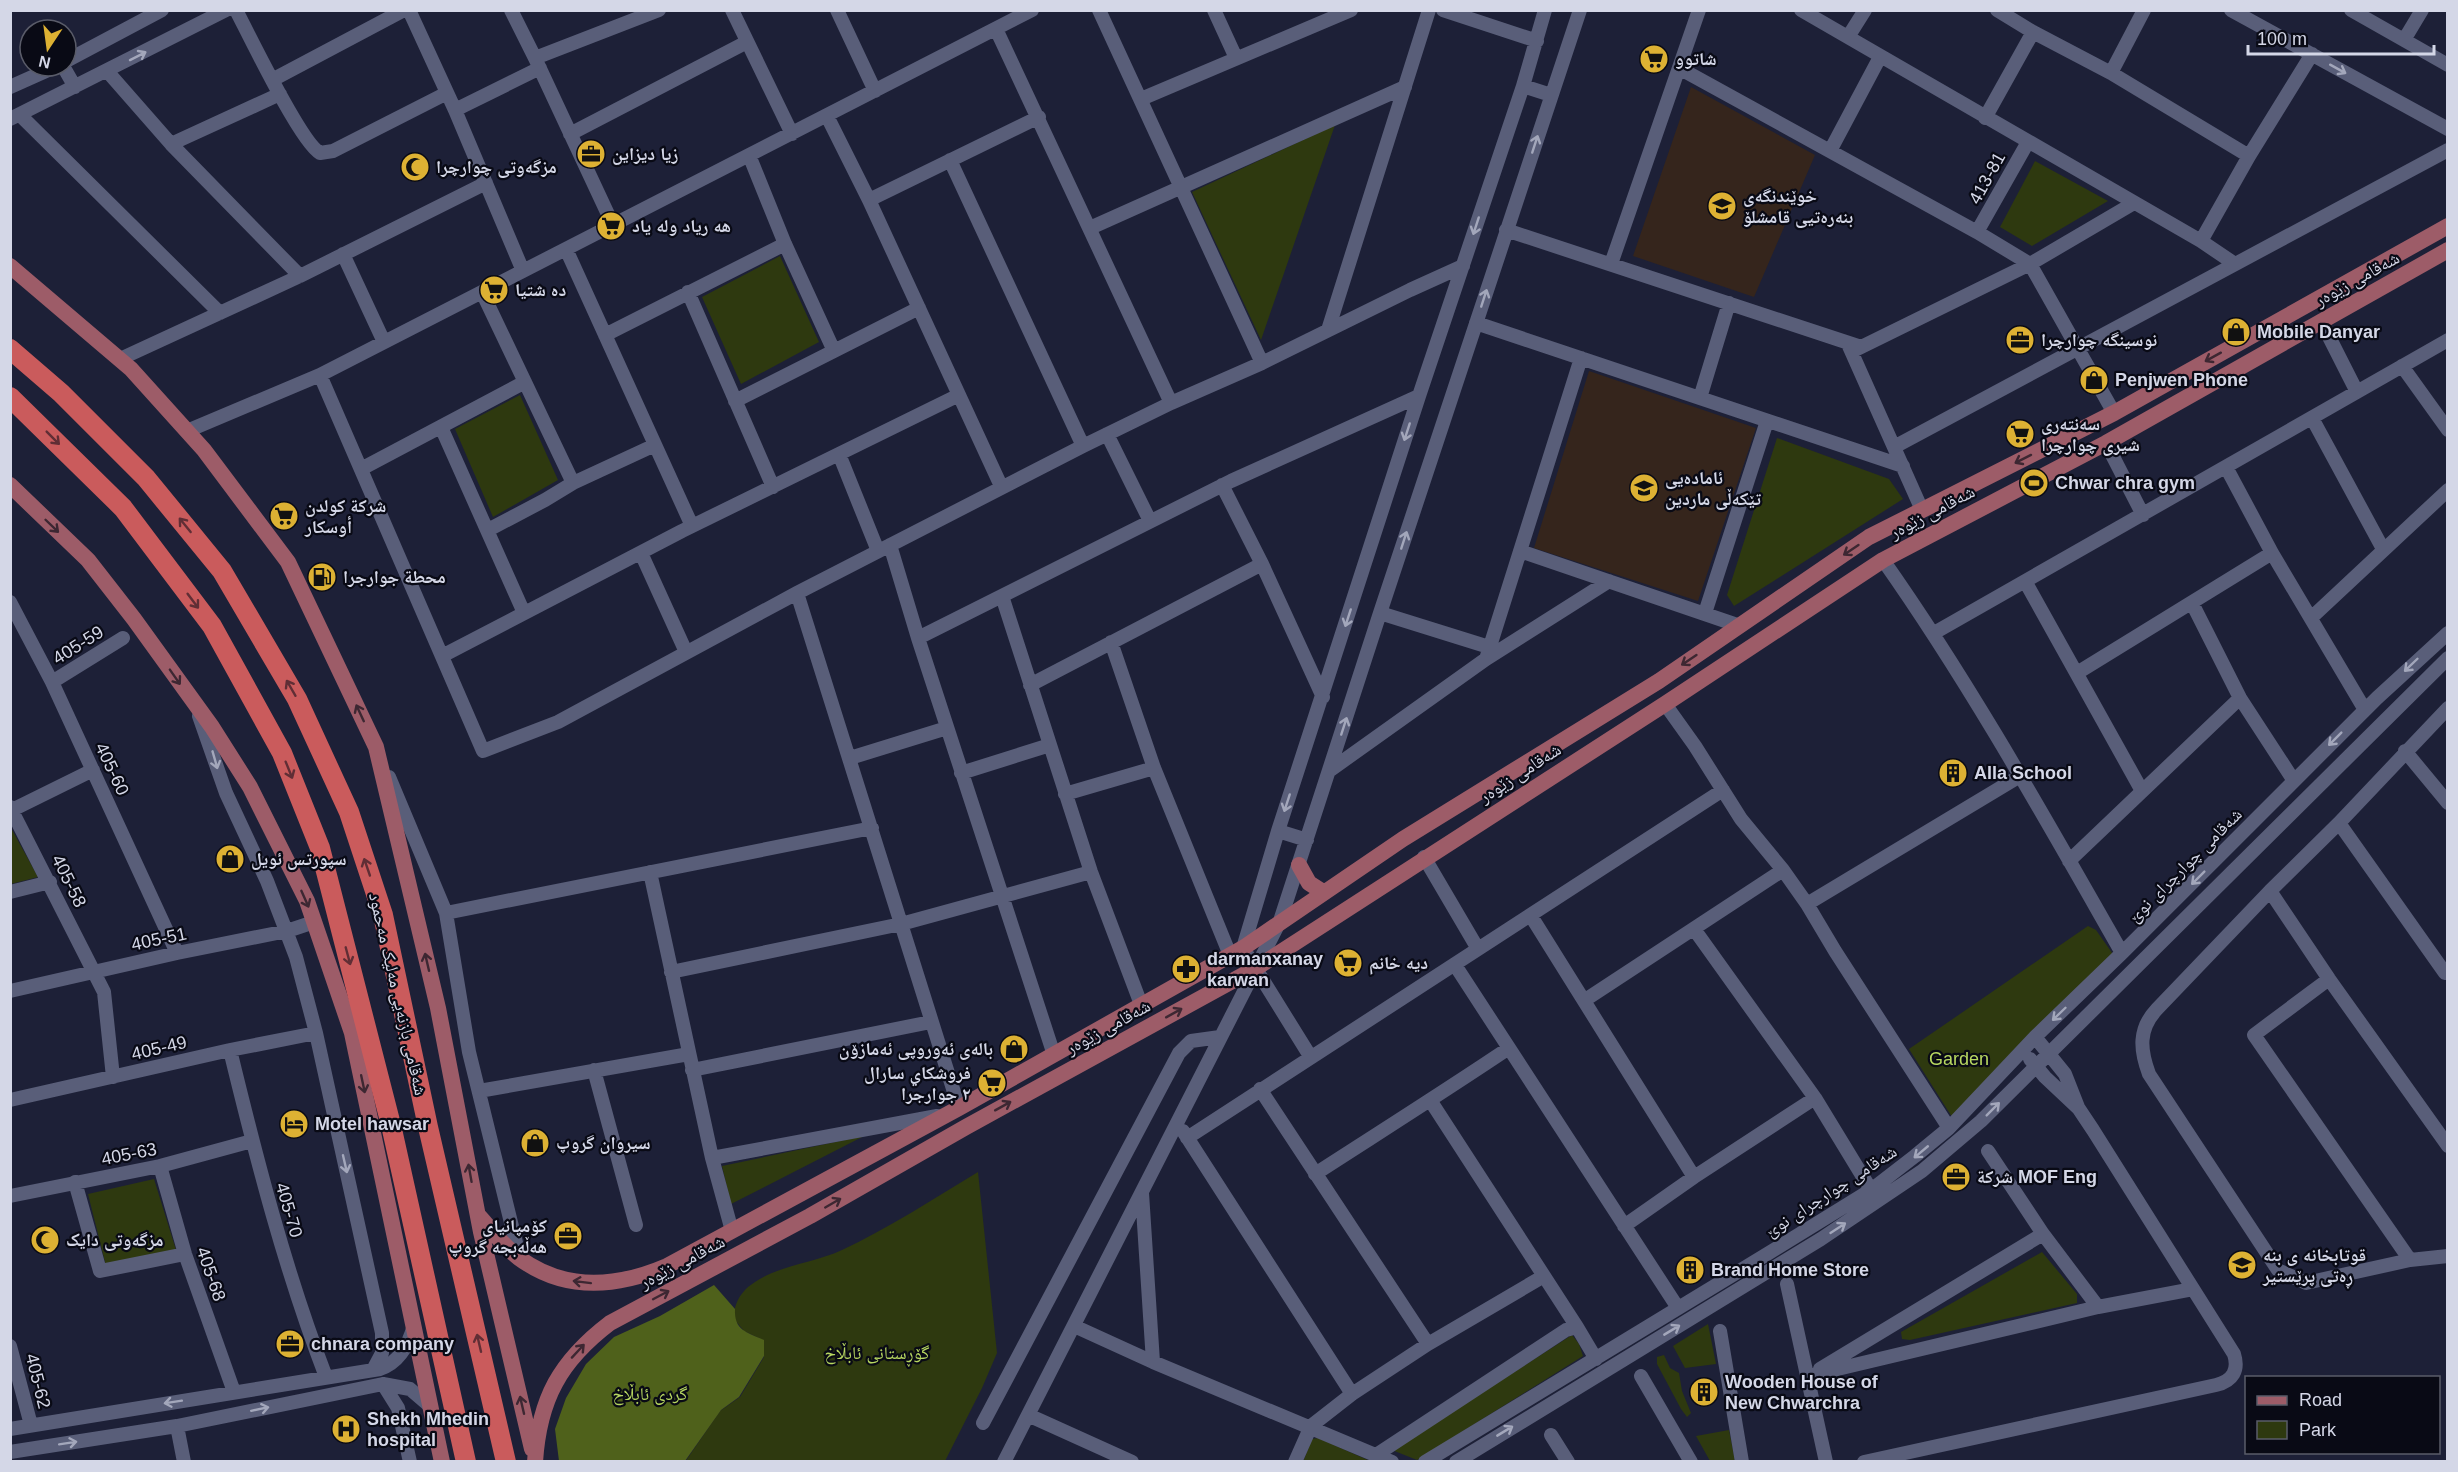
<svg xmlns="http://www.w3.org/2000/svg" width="2458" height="1472" viewBox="0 0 2458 1472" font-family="Arial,'Noto Naskh Arabic',sans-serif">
	<rect width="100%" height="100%" fill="#1d2037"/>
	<path fill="#35251c" d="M1691,87L1815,155L1754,297L1633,256Z
		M1589,371L1756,428L1698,601L1534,548Z"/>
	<path fill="#2e390f" d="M1335,125L1261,340L1192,192Z
		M2035,161L2108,201L2032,246L2000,227Z
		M780,256L819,342L741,384L702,297Z
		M520,395L558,480L493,517L455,429Z
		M1777,438L1889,479L1903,499L1734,606L1727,595Z
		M11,828L38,877L11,884Z
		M2088,926L2096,930L2115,957L1952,1117L1909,1049Z
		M864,1136L731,1204L722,1166Z
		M978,1172L997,1353L982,1388L945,1461L685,1462L720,1411L740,1397L764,1357L763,1340L744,1331L734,1319C733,1307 739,1295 748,1287C775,1265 812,1264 842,1250C889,1228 933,1199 978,1172Z
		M154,1179L176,1250L106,1266L88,1194Z
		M2042,1252L2077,1294V1303L1910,1340L1902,1339L1901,1332Z
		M1708,1324L1716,1364L1685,1368L1673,1346Z
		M1572,1335L1579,1344L1583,1356L1417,1460L1392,1450Z
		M1664,1355L1670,1368L1679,1373L1682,1391L1691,1413L1687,1417L1681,1409L1657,1364V1357Z
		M1729,1430L1735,1461H1710L1696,1436Z
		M1318,1438L1370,1461L1303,1462L1312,1439Z"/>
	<path fill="#4f611b" d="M714,1285L735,1309C734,1330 746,1332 764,1340V1356L739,1397L721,1410L685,1461H559L555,1429L566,1398L586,1364L614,1337L660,1316Z"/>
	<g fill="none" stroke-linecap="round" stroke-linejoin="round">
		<path stroke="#595e79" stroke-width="14" d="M236,10C249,35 301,143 320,153L333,151L447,93
			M409,10L455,110L523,271
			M511,10L535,58L613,225
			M732,10L792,134
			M837,10L875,91
			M1099,10L1262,363
			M1214,10L1236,58
			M1443,10L1537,41
			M1801,10L2201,241L2235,264
			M1997,10L2033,32L2111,73L2249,156
			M2231,10L2448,129
			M2351,10L2448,65
			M996,29L1171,403
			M1848,37L1865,10
			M2404,40L2422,10
			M535,58L659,10
			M66,61L162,10
			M63,66L75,87
			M1679,68L1977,232L2030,264L2114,413
			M107,71L171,144L300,276
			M2111,73L2144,10
			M272,80L404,10
			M1523,86L1551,95
			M10,87L57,66
			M1141,99L1351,10
			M455,110L540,68
			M20,115L220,313
			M827,116L869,200L1001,486
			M1985,118L2033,32
			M10,119L226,10
			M570,134L747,42
			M171,144L280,94
			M1830,151L1880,57
			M749,155L785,244L834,351
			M950,160L1083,446
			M869,200L1039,117
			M1090,228L1405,87
			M1506,230L1861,347
			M1977,232L2028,142
			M2201,241L2249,156L2312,54
			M566,249L692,526
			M343,254L384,342
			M1611,264L1699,10
			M482,292L573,483L545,500L488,530
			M688,292L773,487
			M2321,321L2357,392
			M1476,323L1903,466
			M1328,330L1429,10
			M605,335L785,244
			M1848,344L1922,510
			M1853,351L2030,264L2134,203
			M120,359L300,276L486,183
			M2402,366L2448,430
			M320,375L483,751L558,722L797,593L1083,446L1171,403L1262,363L1410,290L1463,266
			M1700,398L1729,303
			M735,401L919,308
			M2312,418L2383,549
			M441,427L524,613
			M187,431L320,375L1032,10
			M1107,434L1150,521
			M2106,443L2143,515
			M1894,447L2448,150
			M839,454L878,551
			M2226,467L2272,553L2365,710
			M361,469L525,382
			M573,483L655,445
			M1222,485L1262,564L1323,697
			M890,545L918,638L1054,1055
			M1520,551L1740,626
			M641,553L686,652
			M1883,560C1971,685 2046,820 2122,953
			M2025,581L2142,791
			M797,593L959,1108
			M1002,596L1091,872L1142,1007
			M10,602L52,682L177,953
			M2192,603L2240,698L2294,781
			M1380,613L1489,647
			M1705,613L1767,421
			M2311,618L2448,490
			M1934,633L2448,340
			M918,638L1231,481L1419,396
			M1111,642L1154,768L1230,955
			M442,656L682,531L959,395
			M1486,659L1581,358
			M2077,673L2272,553
			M52,682L123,638
			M1030,685L1262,564
			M1665,704L1695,746L1741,819L1783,870L1807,904L1835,951L1949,1128
			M2448,708L2339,823L2270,891L2157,1009C2138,1029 2140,1050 2149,1074L2278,1270L2306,1283L2410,1260L2448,1256
			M199,716L226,793L267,881L296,957L316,1033L382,1333V1353L373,1370
			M2405,751L2448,803
			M850,758L947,728
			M1329,771L1486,659L1609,581
			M961,773L1050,745
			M389,777L446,913L469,1052L520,1259
			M1065,794L1154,768
			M10,807L104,992L113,1077
			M12,810L93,770
			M2339,823L2445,973L2448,972
			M1278,831L1307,840
			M1424,857L1478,949
			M2069,861L2240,698
			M650,872L712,1158L732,1231
			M2270,891L2329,979L2448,1146
			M10,892L50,882
			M1807,904L2020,776
			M446,913L872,828
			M1531,916L1694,1177
			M1694,929L1815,1098L1871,1190
			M1455,965L1678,1308
			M671,972L901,924L1091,872
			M2329,979L2254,1035L2410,1260
			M10,991L177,953L287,931L314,922
			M1585,1000L1783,870
			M2035,1037L2065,1074L2078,1107
			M230,1050C257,1161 285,1270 326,1377
			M1310,1056L1243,948L1278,831L1419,396L1523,86L1545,10
			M594,1070L636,1225
			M692,1070L931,1022
			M1260,1089L1428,1344
			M479,1091L689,1054
			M10,1100L230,1050L316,1033
			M1430,1100L1577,1327L1596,1359
			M1183,1131L1352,1394
			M1187,1138L1723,790
			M1988,1151L2043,1234L2098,1307
			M712,1158L937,1116
			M160,1166L185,1254L234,1392
			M1315,1174C1380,1132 1445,1091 1509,1048
			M75,1182L100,1271L185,1254
			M1142,1193L1153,1362
			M10,1196L160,1166L252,1141
			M1624,1226L1694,1177L1815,1098
			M1787,1284L1826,1462
			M1074,1326L1153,1362L1392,1462
			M1720,1331L1742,1462
			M10,1346L31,1425
			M1820,1369L2043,1234
			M1641,1376L1691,1462
			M1808,1376L2098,1307L2193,1289
			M383,1384L398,1408L410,1462
			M1028,1415L1132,1462
			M983,1423L1179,1053L1191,1041L1220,1037
			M177,1426L184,1462
			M10,1429L380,1369C400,1362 409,1344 414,1325
			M1551,1435L1568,1462
			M10,1452L177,1426L383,1384L410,1389L431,1407
			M1376,1455L1566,1330L1577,1327
			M1004,1462L1280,921L1380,613L1580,10
			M1295,1462L1311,1426L1352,1394L1428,1344L1544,1276
			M1425,1462L1764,1256L1871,1190L1915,1156L1949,1128L2035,1037L2122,953L2377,698L2448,633
			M1456,1462L1821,1239L1922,1171L1981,1121L2448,658
			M1864,1462L2216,1385C2233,1381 2239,1370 2234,1354L2093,1130L2079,1109L2045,1077L2030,1059"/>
		<path stroke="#9d5c68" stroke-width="16" d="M10,266L131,369L204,450L288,562L376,747L438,1008L481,1232L532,1449
			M10,485L88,560L134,619L212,727L250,787L307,901L352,1033L442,1462
			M1299,865L1309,883L1323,892
			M478,1215C491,1229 503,1246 519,1258C565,1292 618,1287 667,1266L959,1108L1243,948L1403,839L1659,681L1869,537L2114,413L2448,226
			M535,1462C539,1399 560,1361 610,1323L810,1216L966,1127L1256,968L1665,704L1883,560L2106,443L2448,250"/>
		<path stroke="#ca5b5c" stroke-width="20" d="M10,349L61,393L146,478L222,571L297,699L349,812L383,915L428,1127L506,1462
			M10,397L123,508L212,626L282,753L320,848L391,1125L466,1462"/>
	</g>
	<defs><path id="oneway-shaft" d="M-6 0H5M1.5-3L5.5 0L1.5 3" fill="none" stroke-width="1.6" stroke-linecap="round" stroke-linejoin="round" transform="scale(1.5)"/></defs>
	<g stroke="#a3a7bb">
		<use href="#oneway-shaft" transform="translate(138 56) rotate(-27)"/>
		<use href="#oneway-shaft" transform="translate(2338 69) rotate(29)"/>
		<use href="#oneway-shaft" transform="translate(1535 144) rotate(-72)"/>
		<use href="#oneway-shaft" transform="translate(1476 226) rotate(108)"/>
		<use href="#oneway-shaft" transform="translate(1484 298) rotate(-72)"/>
		<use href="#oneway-shaft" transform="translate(1407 432) rotate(108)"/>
		<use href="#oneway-shaft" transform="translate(1404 540) rotate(-72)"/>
		<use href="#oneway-shaft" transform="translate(1348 618) rotate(108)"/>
		<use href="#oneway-shaft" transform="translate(2411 665) rotate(136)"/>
		<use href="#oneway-shaft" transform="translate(1344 726) rotate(-72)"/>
		<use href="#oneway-shaft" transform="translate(2335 739) rotate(135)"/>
		<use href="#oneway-shaft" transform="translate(215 760) rotate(74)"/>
		<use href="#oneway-shaft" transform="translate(1287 803) rotate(108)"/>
		<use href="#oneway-shaft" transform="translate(2198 878) rotate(135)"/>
		<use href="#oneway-shaft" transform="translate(2059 1014) rotate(136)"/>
		<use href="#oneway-shaft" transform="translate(1993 1109) rotate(-45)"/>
		<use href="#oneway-shaft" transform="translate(1921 1152) rotate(140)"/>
		<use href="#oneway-shaft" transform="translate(345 1164) rotate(77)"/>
		<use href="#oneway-shaft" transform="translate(1838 1228) rotate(-33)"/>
		<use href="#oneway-shaft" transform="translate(1672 1330) rotate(-31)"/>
		<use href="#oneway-shaft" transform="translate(173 1402) rotate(171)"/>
		<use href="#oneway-shaft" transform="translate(260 1409) rotate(-12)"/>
		<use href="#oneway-shaft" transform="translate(1505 1431) rotate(-31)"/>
		<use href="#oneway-shaft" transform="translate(68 1443) rotate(-9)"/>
	</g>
	<g stroke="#3d2732">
		<use href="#oneway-shaft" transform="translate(2213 357) rotate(151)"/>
		<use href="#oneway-shaft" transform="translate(2023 459) rotate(153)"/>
		<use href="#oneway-shaft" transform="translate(52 526) rotate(44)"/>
		<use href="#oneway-shaft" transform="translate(1851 550) rotate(146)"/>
		<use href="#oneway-shaft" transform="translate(1689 660) rotate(146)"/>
		<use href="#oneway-shaft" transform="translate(175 677) rotate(55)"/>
		<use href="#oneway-shaft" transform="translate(360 713) rotate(-115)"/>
		<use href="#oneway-shaft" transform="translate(305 899) rotate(66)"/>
		<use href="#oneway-shaft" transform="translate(427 962) rotate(-103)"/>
		<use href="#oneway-shaft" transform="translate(1174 1013) rotate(-29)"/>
		<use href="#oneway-shaft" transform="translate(363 1084) rotate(78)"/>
		<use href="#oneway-shaft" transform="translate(1003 1106) rotate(-29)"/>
		<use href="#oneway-shaft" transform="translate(470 1173) rotate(-100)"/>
		<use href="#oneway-shaft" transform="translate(833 1203) rotate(-30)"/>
		<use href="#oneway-shaft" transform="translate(582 1282) rotate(-173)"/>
		<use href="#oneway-shaft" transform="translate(661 1295) rotate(-28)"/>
		<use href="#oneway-shaft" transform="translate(578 1351) rotate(-47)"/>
		<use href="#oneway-shaft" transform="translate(522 1405) rotate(-103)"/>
	</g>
	<g stroke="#602e35">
		<use href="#oneway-shaft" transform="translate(53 438) rotate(45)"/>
		<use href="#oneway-shaft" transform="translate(185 525) rotate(-129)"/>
		<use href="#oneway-shaft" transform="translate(193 601) rotate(53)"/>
		<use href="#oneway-shaft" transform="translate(291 688) rotate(-120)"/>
		<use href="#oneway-shaft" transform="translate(289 770) rotate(68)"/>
		<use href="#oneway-shaft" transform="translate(367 867) rotate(-109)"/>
		<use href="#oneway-shaft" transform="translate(348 956) rotate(75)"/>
		<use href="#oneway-shaft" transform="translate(479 1343) rotate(-103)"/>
	</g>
	<defs>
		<g id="supermarket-disc" transform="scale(1.5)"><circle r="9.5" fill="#ddb133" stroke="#090a15"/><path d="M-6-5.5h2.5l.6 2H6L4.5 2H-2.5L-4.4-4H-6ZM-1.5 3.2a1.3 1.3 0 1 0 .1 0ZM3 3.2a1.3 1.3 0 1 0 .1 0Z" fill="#111"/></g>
		<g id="office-disc" transform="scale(1.5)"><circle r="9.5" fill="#ddb133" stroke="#090a15"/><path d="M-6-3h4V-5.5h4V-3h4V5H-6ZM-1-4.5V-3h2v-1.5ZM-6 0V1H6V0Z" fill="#111"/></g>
		<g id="mosque-disc" transform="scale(1.5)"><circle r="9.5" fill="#ddb133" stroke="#090a15"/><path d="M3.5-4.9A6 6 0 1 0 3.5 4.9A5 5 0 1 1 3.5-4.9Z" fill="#111"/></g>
		<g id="school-disc" transform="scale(1.5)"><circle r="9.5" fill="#ddb133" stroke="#090a15"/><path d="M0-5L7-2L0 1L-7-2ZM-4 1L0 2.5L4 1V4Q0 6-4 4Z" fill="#111"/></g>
		<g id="shop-disc" transform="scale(1.5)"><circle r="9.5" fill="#ddb133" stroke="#090a15"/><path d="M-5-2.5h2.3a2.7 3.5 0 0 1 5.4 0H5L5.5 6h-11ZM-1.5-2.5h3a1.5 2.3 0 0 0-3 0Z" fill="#111"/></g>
		<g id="stadium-disc" transform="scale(1.5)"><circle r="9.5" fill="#ddb133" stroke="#090a15"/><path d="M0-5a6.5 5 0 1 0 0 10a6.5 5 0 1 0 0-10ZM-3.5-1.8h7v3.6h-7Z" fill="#111"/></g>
		<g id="fuel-disc" transform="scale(1.5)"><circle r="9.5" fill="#ddb133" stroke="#090a15"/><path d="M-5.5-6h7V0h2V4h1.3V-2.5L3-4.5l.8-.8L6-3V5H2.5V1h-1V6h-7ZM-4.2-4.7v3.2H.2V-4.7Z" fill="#111"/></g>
		<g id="building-disc" transform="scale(1.5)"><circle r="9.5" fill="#ddb133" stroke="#090a15"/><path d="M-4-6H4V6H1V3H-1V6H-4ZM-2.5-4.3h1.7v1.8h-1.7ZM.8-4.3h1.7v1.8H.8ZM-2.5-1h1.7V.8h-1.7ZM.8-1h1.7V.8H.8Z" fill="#111"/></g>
		<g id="pharmacy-disc" transform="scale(1.5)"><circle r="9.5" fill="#ddb133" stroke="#090a15"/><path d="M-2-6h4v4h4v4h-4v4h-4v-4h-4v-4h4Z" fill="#111"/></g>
		<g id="hotel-disc" transform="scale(1.5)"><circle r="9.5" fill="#ddb133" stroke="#090a15"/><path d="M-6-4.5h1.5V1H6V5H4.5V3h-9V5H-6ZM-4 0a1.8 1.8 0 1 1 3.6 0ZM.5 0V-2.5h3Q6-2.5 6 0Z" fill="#111"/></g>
		<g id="hospital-disc" transform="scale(1.5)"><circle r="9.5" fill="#ddb133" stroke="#090a15"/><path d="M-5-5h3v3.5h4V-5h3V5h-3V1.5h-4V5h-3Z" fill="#111"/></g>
	</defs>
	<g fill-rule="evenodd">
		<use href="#supermarket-disc" x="1654" y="59"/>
		<use href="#office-disc" x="591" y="154"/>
		<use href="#mosque-disc" x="415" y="167"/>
		<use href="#school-disc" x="1722" y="206"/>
		<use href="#supermarket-disc" x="611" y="226"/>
		<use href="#supermarket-disc" x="494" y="290"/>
		<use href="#shop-disc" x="2236" y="332"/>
		<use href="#office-disc" x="2020" y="340"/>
		<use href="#shop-disc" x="2094" y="380"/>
		<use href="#supermarket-disc" x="2020" y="434"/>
		<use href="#stadium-disc" x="2034" y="483"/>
		<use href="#school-disc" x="1644" y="488"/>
		<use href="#supermarket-disc" x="284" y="516"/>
		<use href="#fuel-disc" x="322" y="577"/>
		<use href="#building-disc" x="1953" y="773"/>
		<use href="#shop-disc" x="230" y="859"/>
		<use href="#supermarket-disc" x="1348" y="963"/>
		<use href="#pharmacy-disc" x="1186" y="969"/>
		<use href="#shop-disc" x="1014" y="1049"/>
		<use href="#supermarket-disc" x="992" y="1083"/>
		<use href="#hotel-disc" x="294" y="1124"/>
		<use href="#shop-disc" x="535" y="1143"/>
		<use href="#office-disc" x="1956" y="1177"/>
		<use href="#office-disc" x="568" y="1236"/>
		<use href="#mosque-disc" x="45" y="1240"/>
		<use href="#school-disc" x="2242" y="1265"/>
		<use href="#building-disc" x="1690" y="1270"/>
		<use href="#office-disc" x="290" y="1344"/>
		<use href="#building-disc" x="1704" y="1392"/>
		<use href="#hospital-disc" x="346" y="1429"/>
	</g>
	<g text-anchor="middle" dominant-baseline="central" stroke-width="4.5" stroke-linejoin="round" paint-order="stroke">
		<g font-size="18" font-weight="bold" fill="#d4d7e7" stroke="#090a15" text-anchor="start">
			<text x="1675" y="59">شاتوو</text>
			<text x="612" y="154">زیا دیزاین</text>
			<text x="436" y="167">مزگەوتی چوارچرا</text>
			<text x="1743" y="196">خوێندنگەی<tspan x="1743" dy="21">بنەرەتیی قامشلۆ</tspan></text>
			<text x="632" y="226">هه رياد وله ياد</text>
			<text x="515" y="290">ده شتيا</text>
			<text x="2257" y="332">Mobile Danyar</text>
			<text x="2041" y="340">نوسینگە چوارچرا</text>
			<text x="2115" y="380">Penjwen Phone</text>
			<text x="2041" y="424">سەنتەری<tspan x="2041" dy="21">شیری چوارچرا</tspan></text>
			<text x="1665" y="478">ئامادەیی<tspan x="1665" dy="21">تێکەڵی ماردین</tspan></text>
			<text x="2055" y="483">Chwar chra gym</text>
			<text x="305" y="506">شرکة کولدن<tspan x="305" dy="21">أوسکار</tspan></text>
			<text x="343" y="577">محطة جوارجرا</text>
			<text x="1974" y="773">Alla School</text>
			<text x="251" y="859">سپورتس ئويل</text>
			<text x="1207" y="959">darmanxanay<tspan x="1207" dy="21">karwan</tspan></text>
			<text x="1369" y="963">دیە خانم</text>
			<text x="993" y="1049" text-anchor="end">بالەی ئەوروپی ئەمازۆن</text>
			<text x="971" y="1073" text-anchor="end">فروشكاي سارال<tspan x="971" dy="21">٢ جوارجرا</tspan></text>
			<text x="315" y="1124">Motel hawsar</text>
			<text x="556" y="1143">سیروان گروپ</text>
			<text x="1977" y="1177">شركة MOF Eng</text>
			<text x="547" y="1226" text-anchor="end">کۆمپانیای<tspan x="547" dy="21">ھەڵەبجە گروپ</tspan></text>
			<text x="66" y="1240">مزگەوتی دایک</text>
			<text x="2263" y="1255">قوتابخانە ی بنە<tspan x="2263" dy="21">ڕەتی پرێستیر</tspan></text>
			<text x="1711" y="1270">Brand Home Store</text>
			<text x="311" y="1344">chnara company</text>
			<text x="1725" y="1382">Wooden House of<tspan x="1725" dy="21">New Chwarchra</tspan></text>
			<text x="367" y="1419">Shekh Mhedin<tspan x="367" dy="21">hospital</tspan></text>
		</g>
		<g font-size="18" fill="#d4d7e7" stroke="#090a15">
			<text transform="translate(1987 178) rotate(-61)">413-81</text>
			<text transform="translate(2357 279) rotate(-29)">شەقامی زێوەر</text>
			<text transform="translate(1932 512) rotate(-28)">شەقامی زێوەر</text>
			<text transform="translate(78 645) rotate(-32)">405-59</text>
			<text transform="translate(112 769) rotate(65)">405-60</text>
			<text transform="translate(1520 773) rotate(-33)">شەقامی زێوەر</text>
			<text transform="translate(2185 865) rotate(-45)">شەقامی چوارچرای نوێ</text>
			<text transform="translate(69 881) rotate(64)">405-58</text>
			<text transform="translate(159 939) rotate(-12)">405-51</text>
			<text transform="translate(398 994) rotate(77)">شەقامی بازنەیی مەلیک مەحمود</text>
			<text transform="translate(1108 1027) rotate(-29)">شەقامی زێوەر</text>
			<text transform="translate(159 1048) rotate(-13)">405-49</text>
			<text transform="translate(129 1154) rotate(-11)">405-63</text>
			<text transform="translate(1831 1191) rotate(-33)">شەقامی چوارچرای نوێ</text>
			<text transform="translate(289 1210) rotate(74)">405-70</text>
			<text transform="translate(682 1262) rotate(-28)">شەقامی زێوەر</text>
			<text transform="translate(211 1274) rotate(71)">405-68</text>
			<text transform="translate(38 1381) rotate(76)">405-62</text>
		</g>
		<g font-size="18" fill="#b8d861" stroke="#090a15">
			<text x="1959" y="1059">Garden</text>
			<text x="877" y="1353">گۆڕستانی ئابڵاخ</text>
			<text x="650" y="1394">گردی ئابڵاخ</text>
		</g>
	</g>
	<rect width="2458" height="1472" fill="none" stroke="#d4d7e7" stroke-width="24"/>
	<rect x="2245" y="1376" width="195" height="78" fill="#090a15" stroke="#5a5c69" stroke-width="1.5"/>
	<rect x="2257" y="1396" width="30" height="9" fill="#9d5c68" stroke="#5a5c69" stroke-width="1.5"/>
	<text x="2299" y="1406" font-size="18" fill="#d4d7e7">Road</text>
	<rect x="2257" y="1421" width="30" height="18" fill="#2e390f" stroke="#5a5c69" stroke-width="1.5"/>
	<text x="2299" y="1436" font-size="18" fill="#d4d7e7">Park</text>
	<g transform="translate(48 48) rotate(193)"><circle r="28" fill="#090a15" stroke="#5a5c69" stroke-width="1.5"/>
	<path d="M0-4.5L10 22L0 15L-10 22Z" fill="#ddb133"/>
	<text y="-9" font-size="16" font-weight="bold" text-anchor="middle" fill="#d4d7e7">N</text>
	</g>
	<path d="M2248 45v9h186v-9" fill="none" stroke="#d4d7e7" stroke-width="3"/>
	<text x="2257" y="45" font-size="18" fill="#d4d7e7" stroke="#090a15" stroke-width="4.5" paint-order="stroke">100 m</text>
</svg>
